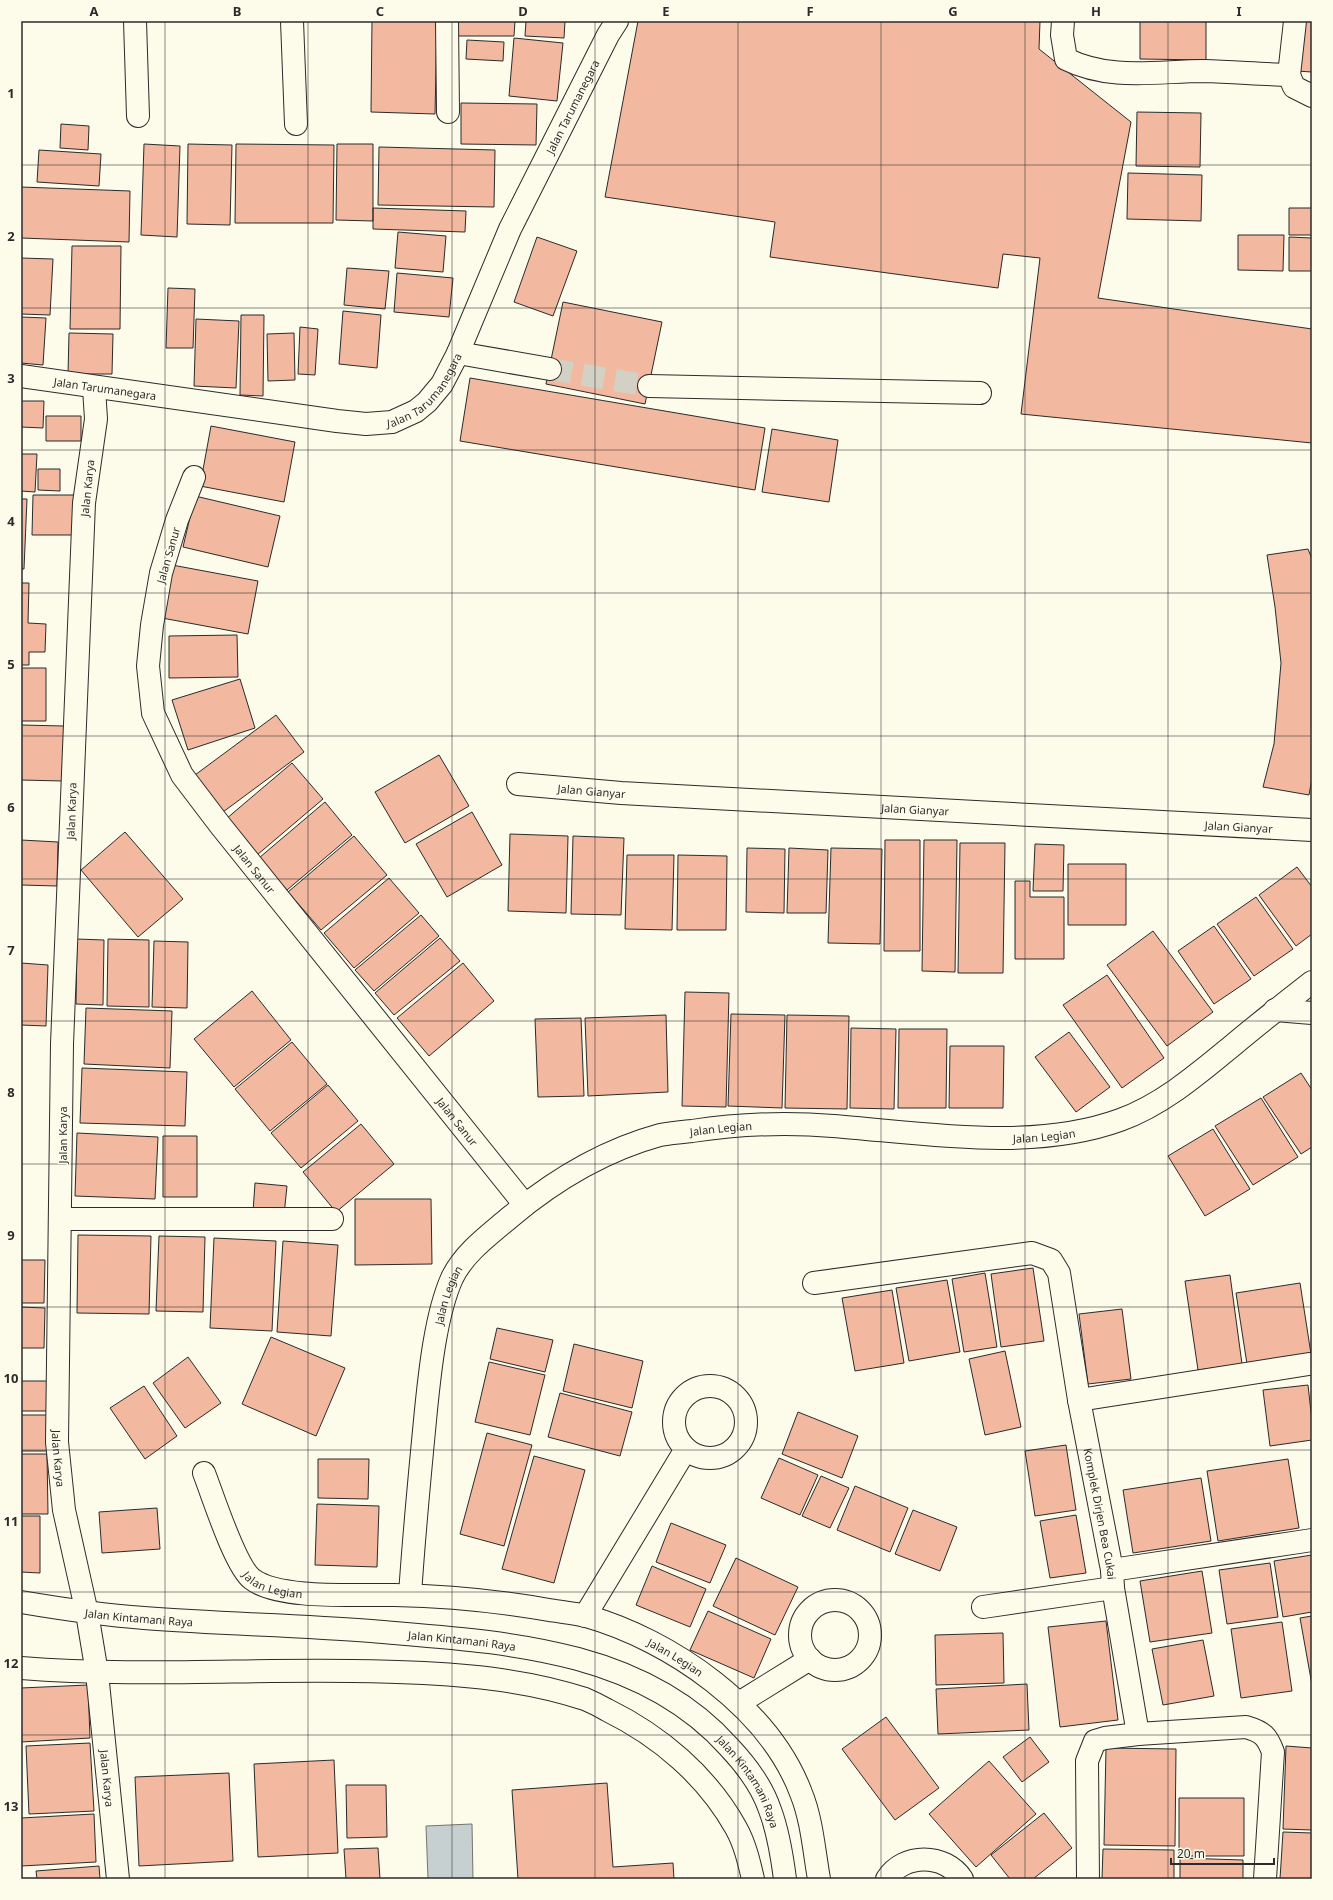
<svg xmlns="http://www.w3.org/2000/svg" width="1333" height="1900" viewBox="0 0 1333 1900" font-family="'Noto Sans',sans-serif">
	<rect width="100%" height="100%" fill="#fdfbea"/>
	<path fill="#c7d0d0" stroke="#74746e" d="M472,1824L473,1879H428L426,1826Z"/>
	<path fill="#f2b8a0" stroke="#2b2b2b" d="M372,21H437L435,114L371,112Z
		M455,21H515L514,36H454Z
		M526,21H565L564,38L525,36Z
		M638,21H1040L1039,49L1131,122L1098,298L1312,329V443L1021,414L1040,258L1003,254L998,288L770,257L775,222L605,197Z
		M1140,21H1206V60L1140,59Z
		M1301,21H1312V72L1296,71Z
		M514,38L563,43L557,101L509,96Z
		M467,40L504,42L503,61L466,59Z
		M461,103L537,104L536,145L461,144Z
		M1137,112L1201,113L1200,167L1136,166Z
		M61,124L89,126L88,150L60,148Z
		M144,144L180,146L177,237L141,235Z
		M188,144L232,145L230,225L187,224Z
		M236,144L334,145L333,223H235Z
		M337,144H373V221L336,220Z
		M379,147L495,150L494,207L378,205Z
		M39,150L101,154L99,186L37,182Z
		M1128,173L1202,175L1201,221L1127,219Z
		M21,187L130,191L129,242L21,238Z
		M373,208L466,211L465,232L373,229Z
		M1289,208H1312V235H1289Z
		M398,232L446,236L443,272L395,268Z
		M1238,235H1284L1283,271L1238,270Z
		M537,237L577,251L553,316L514,302Z
		M1289,237L1312,238V271H1289Z
		M72,246H121L120,329H70Z
		M21,258L53,259L50,315L21,314Z
		M347,268L389,271L385,309L344,305Z
		M397,273L453,278L449,317L394,312Z
		M168,288L195,289L193,348H166Z
		M563,302L662,322L645,404L546,384Z
		M343,311L381,315L377,368L339,364Z
		M241,315H264L263,396L240,395Z
		M21,317L46,318L43,365L21,363Z
		M196,319L239,321L236,388L194,386Z
		M300,327L318,329L315,375L298,374Z
		M69,333L113,334L112,374H68Z
		M294,333L295,380L268,381L267,334Z
		M470,378L765,428L755,490L460,441Z
		M21,401H44L43,428L21,427Z
		M46,416H81V441H46Z
		M211,426L295,442L284,502L200,486Z
		M772,429L838,440L829,502L762,492Z
		M21,454H37L35,492L21,491Z
		M38,469H60V491L38,490Z
		M33,495H76L75,535H32Z
		M195,496L280,516L268,567L183,547Z
		M21,499H27L24,569H21Z
		M1308,549L1312,559V778L1309,795L1263,787L1274,744L1281,663L1275,607L1267,555Z
		M172,565L258,581L248,634L162,618Z
		M21,583H29L28,623L46,624L45,652H29V665H21Z
		M237,635L238,677L169,678V636Z
		M21,668H46V721H21Z
		M240,679L255,728L188,750L172,700Z
		M276,715L304,752L223,812L195,775Z
		M21,725L64,726L63,781L21,780Z
		M439,755L469,806L405,843L375,792Z
		M292,763L323,799L257,855L226,819Z
		M325,802L352,835L287,890L259,858Z
		M472,812L502,865L447,897L416,844Z
		M125,832L183,899L138,937L81,870Z
		M510,834L568,836L566,913L508,911Z
		M354,836L387,875L321,930L288,892Z
		M573,836L624,838L621,915L571,914Z
		M21,840L58,842L57,886L21,885Z
		M885,840H920V951H884Z
		M924,840H957L955,972L922,971Z
		M960,843H1005L1003,973H958Z
		M1035,844L1064,845L1063,891H1033Z
		M747,848L785,849L784,913L746,912Z
		M789,848L828,850L826,913H787Z
		M831,848L882,849L880,944L828,943Z
		M627,855H674L672,930L625,929Z
		M678,855L727,856L726,930H677Z
		M1068,864H1126V925H1068Z
		M1297,867L1312,887V934L1296,946L1259,895Z
		M389,878L419,913L354,968L324,933Z
		M1015,881H1030V897H1064V959H1015Z
		M1256,897L1293,949L1254,976L1217,924Z
		M421,915L439,936L374,991L355,970Z
		M1214,926L1251,979L1214,1004L1178,951Z
		M1153,931L1213,1012L1167,1046L1107,965Z
		M440,938L460,961L394,1015L375,993Z
		M77,939L104,940L103,1005L76,1004Z
		M108,939L149,940V1007L107,1006Z
		M154,941L188,942L187,1008L152,1007Z
		M21,963L48,965L46,1026L21,1025Z
		M463,963L494,1001L429,1056L397,1018Z
		M1107,975L1164,1058L1122,1088L1063,1005Z
		M252,991L291,1040L234,1087L194,1039Z
		M685,992L729,993L726,1107L682,1106Z
		M86,1008L172,1011L170,1068L84,1064Z
		M731,1014L785,1015L782,1108L728,1106Z
		M666,1015L668,1092L588,1096L585,1018Z
		M787,1015L849,1016L847,1109L785,1108Z
		M581,1018L584,1096L538,1097L535,1019Z
		M851,1028L896,1029L894,1109L850,1108Z
		M899,1029H947L946,1108H898Z
		M1069,1032L1110,1087L1076,1112L1035,1057Z
		M292,1042L327,1084L270,1131L235,1089Z
		M950,1046H1004L1003,1108H949Z
		M82,1068L187,1072L185,1126L80,1123Z
		M1301,1073L1312,1090V1147L1301,1154L1263,1097Z
		M328,1085L358,1121L301,1168L271,1133Z
		M1261,1098L1298,1157L1253,1185L1215,1126Z
		M361,1124L394,1164L336,1212L303,1172Z
		M1213,1129L1250,1189L1205,1216L1168,1156Z
		M77,1133L158,1137L155,1199L75,1196Z
		M163,1136H197V1197H163Z
		M255,1183L287,1186L284,1215L253,1212Z
		M355,1199H431L432,1264L355,1265Z
		M78,1235L151,1236L149,1314L77,1313Z
		M159,1236L205,1237L203,1312L156,1311Z
		M214,1238L276,1241L272,1331L210,1328Z
		M283,1241L338,1245L331,1336L277,1332Z
		M21,1260H45L44,1303H21Z
		M1033,1268L1044,1341L1001,1347L991,1274Z
		M985,1273L997,1347L964,1352L952,1279Z
		M1230,1275L1242,1364L1198,1370L1185,1281Z
		M947,1280L960,1352L909,1361L896,1288Z
		M1300,1283L1311,1354L1247,1364L1236,1293Z
		M892,1290L904,1363L855,1371L842,1298Z
		M21,1307L45,1308L44,1348H21Z
		M1122,1309L1131,1379L1088,1384L1079,1314Z
		M497,1328L553,1340L545,1372L490,1359Z
		M271,1337L345,1368L316,1436L242,1404Z
		M574,1344L643,1361L632,1408L563,1391Z
		M1005,1351L1021,1427L985,1435L969,1359Z
		M188,1357L221,1403L185,1428L153,1383Z
		M489,1362L545,1375L530,1435L475,1422Z
		M21,1381H48V1411H21Z
		M1308,1385L1312,1421V1440L1270,1446L1263,1390Z
		M144,1386L177,1436L145,1459L110,1408Z
		M560,1393L632,1412L620,1456L548,1437Z
		M798,1412L858,1436L842,1478L782,1454Z
		M21,1415H48V1451H21Z
		M487,1433L532,1445L504,1546L460,1534Z
		M1066,1445L1076,1510L1035,1516L1025,1451Z
		M21,1454H47L48,1514H21Z
		M534,1456L585,1470L554,1583L502,1569Z
		M779,1458L818,1475L800,1515L761,1498Z
		M318,1459H369L368,1499L318,1498Z
		M1288,1459L1299,1528L1218,1541L1207,1471Z
		M821,1476L849,1488L830,1528L802,1516Z
		M1201,1478L1211,1541L1133,1553L1123,1490Z
		M855,1486L908,1508L890,1552L837,1530Z
		M317,1504L379,1506L377,1567L315,1565Z
		M157,1508L160,1549L102,1553L99,1512Z
		M913,1510L957,1527L940,1571L895,1554Z
		M1076,1515L1086,1573L1050,1578L1040,1521Z
		M21,1516H40V1573L21,1572Z
		M671,1523L726,1545L710,1583L656,1562Z
		M1312,1555V1612L1283,1617L1274,1561Z
		M736,1558L798,1587L775,1635L713,1606Z
		M1270,1563L1278,1617L1227,1624L1219,1570Z
		M652,1566L706,1589L690,1627L636,1605Z
		M1202,1571L1212,1633L1150,1642L1140,1581Z
		M708,1611L771,1639L754,1678L690,1650Z
		M1312,1616V1685L1300,1618Z
		M1106,1621L1118,1720L1060,1727L1048,1627Z
		M1282,1622L1292,1691L1241,1698L1231,1629Z
		M1003,1633L1004,1683L936,1685L935,1635Z
		M1203,1640L1214,1696L1163,1705L1152,1649Z
		M1027,1684L1029,1730L938,1734L936,1689Z
		M88,1685L90,1738L21,1742V1688Z
		M886,1717L939,1788L895,1820L842,1749Z
		M1030,1737L1049,1762L1022,1782L1003,1757Z
		M90,1743L94,1811L29,1814L26,1746Z
		M1286,1746L1312,1748V1830L1283,1829Z
		M1106,1748L1176,1749L1175,1846L1104,1845Z
		M334,1760L338,1853L258,1857L254,1764Z
		M989,1761L1036,1814L976,1867L929,1814Z
		M229,1773L233,1861L139,1866L135,1777Z
		M607,1783L613,1867L673,1863L674,1879H518L512,1790Z
		M346,1785H386L387,1837L347,1838Z
		M1179,1798H1244V1856H1179Z
		M1044,1813L1072,1848L1033,1879H1010L991,1855Z
		M94,1814L96,1862L21,1866V1818Z
		M1283,1832L1312,1833V1879H1280Z
		M378,1848L380,1879H346L344,1849Z
		M1103,1849L1174,1850V1879H1102Z
		M1180,1858L1243,1860V1879H1180Z
		M99,1866L100,1879H37L36,1871Z"/>
	<g fill="none" stroke-linecap="round" stroke-linejoin="round">
		<path stroke="#d3d1c4" stroke-width="22" stroke-dasharray="22 11" stroke-linecap="butt" d="M550,369L649,386"/>
		<g stroke="#2b2b2b" stroke-width="24">
			<g id="minor">
				<path d="M135,21L138,116"/>
				<path d="M292,21L296,124"/>
				<path d="M447,21L448,112"/>
				<path d="M1063,21L1062,35L1066,59C1110,81 1157,71 1204,71C1232,72 1261,74 1289,75"/>
				<path d="M1295,21L1289,75L1294,87L1312,96"/>
				<path d="M458,353L550,369"/>
				<path id="s1" d="M21,376L337,421L366,424L392,422L416,411L427,402L442,384L458,353L510,229L608,35L617,21"/>
				<path d="M649,386L980,393"/>
				<path id="s2" d="M94,388L96,419L84,503L62,1044L57,1442L64,1510L87,1613L97,1673L118,1879"/>
				<path id="s3" d="M194,477L177,520L161,573L152,625L148,666L153,713L182,775L220,825L525,1205"/>
				<path id="s4" d="M518,784L621,793L1312,830"/>
				<path d="M1275,1010L1312,1013"/>
				<path d="M61,1219H332"/>
				<path id="s5" d="M814,1283L1032,1253L1051,1260L1059,1273L1079,1400L1112,1570L1113,1588L1138,1734L1246,1727C1263,1732 1267,1736 1273,1752L1265,1879"/>
				<circle cx="710" cy="1422" r="36"/>
				<path d="M1079,1400L1309,1364"/>
				<path id="s6" d="M204,1473C213,1496 235,1566 252,1579C279,1600 359,1594 395,1595C446,1596 498,1601 549,1610C561,1612 574,1613 586,1616C671,1640 769,1708 801,1793C812,1820 814,1851 819,1879"/>
				<path d="M1112,1570L1312,1540"/>
				<path id="s7" d="M410,1595C414,1533 420,1472 426,1410C430,1370 436,1314 452,1278C464,1253 489,1235 509,1218C553,1181 605,1150 660,1135C671,1133 682,1132 692,1131C739,1124 786,1122 833,1126C924,1133 1032,1152 1120,1120C1162,1105 1198,1074 1232,1046C1258,1024 1285,1003 1312,982"/>
				<circle cx="835" cy="1635" r="35"/>
				<path id="s8" d="M21,1602C62,1609 103,1615 144,1618C220,1624 296,1625 371,1631C496,1642 639,1646 729,1747C746,1765 762,1786 770,1810C778,1831 782,1856 785,1879"/>
				<path d="M983,1607L1113,1588"/>
				<path d="M585,1616L686,1449"/>
				<path d="M21,1668C146,1678 272,1667 397,1672C460,1674 524,1679 585,1699C592,1702 600,1706 607,1710C660,1736 707,1776 736,1828C745,1844 749,1862 753,1879"/>
				<path d="M739,1703L810,1659"/>
				<path d="M887,1879C903,1853 945,1853 962,1879"/>
				<path d="M1088,1879L1087,1761L1095,1741L1105,1738L1138,1734"/>
			</g>
		</g>
		<use href="#minor" stroke="#fdfbea" stroke-width="22"/>
	</g>
	<path fill="none" stroke="#2b2b2b" stroke-width="1" stroke-opacity="0.55" d="M165,21V1879M308,21V1879M452,21V1879M595,21V1879M738,21V1879M881,21V1879M1025,21V1879M1168,21V1879M21,165H1312M21,308H1312M21,450H1312M21,593H1312M21,736H1312M21,879H1312M21,1021H1312M21,1164H1312M21,1307H1312M21,1450H1312M21,1592H1312M21,1735H1312"/>
	<g text-anchor="middle" dominant-baseline="central" stroke-width="3" stroke-linejoin="round" paint-order="stroke">
		<g font-size="11" fill="#2b2b2b" stroke="#fdfbea">
			<text stroke="none"><textPath href="#s1" startOffset="745">Jalan Tarumanegara</textPath></text>
			<text stroke="none"><textPath href="#s1" startOffset="421">Jalan Tarumanegara</textPath></text>
			<text stroke="none"><textPath href="#s1" startOffset="85">Jalan Tarumanegara</textPath></text>
			<text transform="translate(87 488) rotate(-84)">Jalan Karya</text>
			<text transform="translate(168 555) rotate(-74)">Jalan Sanur</text>
			<text stroke="none"><textPath href="#s4" startOffset="74">Jalan Gianyar</textPath></text>
			<text stroke="none"><textPath href="#s4" startOffset="398">Jalan Gianyar</textPath></text>
			<text transform="translate(71 811) rotate(-88)">Jalan Karya</text>
			<text stroke="none"><textPath href="#s4" startOffset="722">Jalan Gianyar</textPath></text>
			<text stroke="none"><textPath href="#s3" startOffset="430">Jalan Sanur</textPath></text>
			<text stroke="none"><textPath href="#s3" startOffset="754">Jalan Sanur</textPath></text>
			<text stroke="none"><textPath href="#s7" startOffset="639">Jalan Legian</textPath></text>
			<text stroke="none"><textPath href="#s7" startOffset="963">Jalan Legian</textPath></text>
			<text transform="translate(62 1135) rotate(-90)">Jalan Karya</text>
			<text stroke="none"><textPath href="#s7" startOffset="303">Jalan Legian</textPath></text>
			<text stroke="none"><textPath href="#s2" startOffset="1072">Jalan Karya</textPath></text>
			<text stroke="none"><textPath href="#s5" startOffset="500">Komplek Dirjen Bea Cukai</textPath></text>
			<text stroke="none"><textPath href="#s6" startOffset="139">Jalan Legian</textPath></text>
			<text stroke="none"><textPath href="#s8" startOffset="119">Jalan Kintamani Raya</textPath></text>
			<text stroke="none"><textPath href="#s8" startOffset="443">Jalan Kintamani Raya</textPath></text>
			<text stroke="none"><textPath href="#s6" startOffset="554">Jalan Legian</textPath></text>
			<text stroke="none"><textPath href="#s2" startOffset="1396">Jalan Karya</textPath></text>
			<text stroke="none"><textPath href="#s8" startOffset="778">Jalan Kintamani Raya</textPath></text>
		</g>
	</g>
	<rect width="1333" height="1900" fill="none" stroke="#fdfbea" stroke-width="44"/>
	<path d="M1171 1858v6h103v-6" fill="none" stroke="#2b2b2b" stroke-width="2"/>
	<text x="1177" y="1858" font-size="12" fill="#2b2b2b" stroke="#fdfbea" stroke-width="3" paint-order="stroke">20 m</text>
	<rect x="22" y="22" width="1289" height="1856" fill="none" stroke="#2b2b2b" stroke-width="1.5"/>
	<g font-size="13" text-anchor="middle" font-weight="bold" fill="#2b2b2b">
		<text x="94" y="16">A</text>
		<text x="237" y="16">B</text>
		<text x="380" y="16">C</text>
		<text x="523" y="16">D</text>
		<text x="666" y="16">E</text>
		<text x="810" y="16">F</text>
		<text x="953" y="16">G</text>
		<text x="1096" y="16">H</text>
		<text x="1239" y="16">I</text>
		<text x="11" y="98">1</text>
		<text x="11" y="241">2</text>
		<text x="11" y="383">3</text>
		<text x="11" y="526">4</text>
		<text x="11" y="669">5</text>
		<text x="11" y="812">6</text>
		<text x="11" y="955">7</text>
		<text x="11" y="1097">8</text>
		<text x="11" y="1240">9</text>
		<text x="11" y="1383">10</text>
		<text x="11" y="1526">11</text>
		<text x="11" y="1668">12</text>
		<text x="11" y="1811">13</text>
	</g>
</svg>
